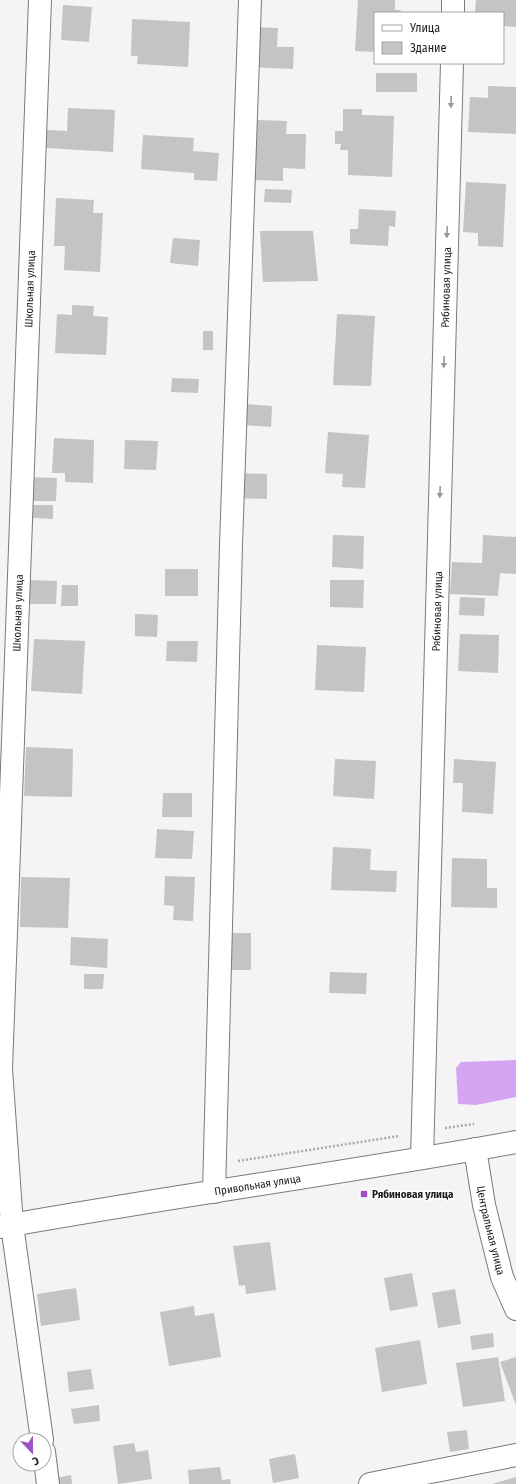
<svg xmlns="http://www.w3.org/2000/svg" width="516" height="1484" viewBox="0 0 516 1484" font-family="'Fira Sans Condensed',sans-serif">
	<rect width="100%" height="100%" fill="#f5f3f6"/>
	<path fill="#d5a5f3" d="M516,1060V1097L476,1105L458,1104L456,1068L461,1062Z"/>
	<path fill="#c5c3c6" d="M358,0H395V10H401L400,13H375V52L355,51Z
		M476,0H516V27L503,26V13H475Z
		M63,5L92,7L89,42L61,40Z
		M132,19L190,22L188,67L137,64L138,56H131Z
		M252,27L278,28L277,47H294L293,69L250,67Z
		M376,73H417V92H376Z
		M488,86L516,87V134L468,132L470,97L488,98Z
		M68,108L115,110L113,152L46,148L47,130L67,131Z
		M343,109H362V115L394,116L392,177L348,175V150H340L341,144H335V131H343Z
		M257,120L287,121L286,134H306L305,169L283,168V181L255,180Z
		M143,135L194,138L193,151L219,153L217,181L194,180V173L141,169Z
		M466,182L506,184L503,247L478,246V233L463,232Z
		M265,189L292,190L291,203L264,202Z
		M56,198L94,200L93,213H103L100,272L64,270L65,246H54Z
		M359,209L396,211L395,227L389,226L388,246L350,244V229H358Z
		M260,231H313L318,281L263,282Z
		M173,238L200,240L198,266L170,263Z
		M72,305L94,306L93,316L108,317L106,355L55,353L57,314L72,315Z
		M337,314L375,316L371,386L333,385Z
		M203,331H213V350H203Z
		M172,378L199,379L198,393L171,392Z
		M244,404L272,406L271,427L243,425Z
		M328,432L369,435L365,488L342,487L343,474L325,473Z
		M54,438L94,440L93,483L65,482V473H52Z
		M125,440L158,441L156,470L124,469Z
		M236,473L267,474V499L235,498Z
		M29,477L57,478L56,501H29Z
		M33,505H53V519L33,518Z
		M333,535L364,536L363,569L332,567Z
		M483,535L516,537V574L500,573L498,596L450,594L452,562L482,563Z
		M165,569H198V596H165Z
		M30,580L57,581L56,604H29Z
		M330,580H364L363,608L330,607Z
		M62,585H78V606H61Z
		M460,597L485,598L484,616L459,615Z
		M135,614L158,615L157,637L135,636Z
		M460,634L499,635L498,673L458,671Z
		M34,639L85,641L82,694L31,691Z
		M167,641H198L197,662L166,661Z
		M317,645L366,647L364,692L315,690Z
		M26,747L73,749L72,797L24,796Z
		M335,759L376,761L374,799L333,796Z
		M454,759L496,762L493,814L462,812L463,783H453Z
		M163,793H192V817H162Z
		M157,829L194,831L192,859L155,858Z
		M333,847L371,849L370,870L397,871L396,892L331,890Z
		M452,858L487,859V888H497V908L451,907Z
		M165,876L195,877L193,921L173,920L174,906L164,905Z
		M21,877L70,878L68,928L20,927Z
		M227,933H251V970H227Z
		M71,937L108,939L107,968L70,965Z
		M330,972L367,973L366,994L329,993Z
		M84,974H104L103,989H84Z
		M270,1242L276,1290L246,1294L245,1285L239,1286L233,1246Z
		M412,1273L418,1306L390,1311L384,1278Z
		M76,1288L80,1320L41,1326L37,1294Z
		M455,1289L461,1324L438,1328L432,1293Z
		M194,1306L195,1316L214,1313L221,1357L169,1366L160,1312Z
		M493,1333L494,1347L472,1350L470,1336Z
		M420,1340L427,1384L382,1392L375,1348Z
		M498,1357L505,1401L463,1407L456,1363Z
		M516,1357V1405L500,1362Z
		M91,1369L94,1389L69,1392L67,1372Z
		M99,1405L100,1421L74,1424L71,1409Z
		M467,1430L469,1449L450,1452L447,1432Z
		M134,1443L136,1452L148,1450L152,1479L118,1484L113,1446Z
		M295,1454L299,1478L273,1483L269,1459Z
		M220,1467L222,1480L230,1479L231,1484H189L188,1470Z
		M71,1475L72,1484H57L56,1478Z
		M516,1477V1484H492Z"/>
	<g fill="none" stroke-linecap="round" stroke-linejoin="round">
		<g stroke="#7a797c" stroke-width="24">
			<g id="minor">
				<path d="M40,0L1,1069L12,1225L42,1440"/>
				<path d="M453,13V0"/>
				<path id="s1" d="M475,1149L484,1205L502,1277L516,1309"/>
				<path id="s2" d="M422,1158L452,63"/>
				<path d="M214,1192L231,545L250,0"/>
				<path id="s3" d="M0,1227C172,1196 345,1173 516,1142"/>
				<path d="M44,1452L48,1484"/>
				<path d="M370,1484L516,1455"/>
			</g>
		</g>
		<path stroke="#aaa8ab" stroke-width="2.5" stroke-dasharray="2 2" stroke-linecap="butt" d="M445,1128L474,1124
			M238,1161L399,1136"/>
		<use href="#minor" stroke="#fff" stroke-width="22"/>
	</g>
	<defs><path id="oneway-solid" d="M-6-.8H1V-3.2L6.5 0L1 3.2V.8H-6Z"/></defs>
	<g fill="#999899">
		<use href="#oneway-solid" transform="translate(451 102) rotate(92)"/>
		<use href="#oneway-solid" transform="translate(447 232) rotate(92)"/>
		<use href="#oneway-solid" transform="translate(444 362) rotate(92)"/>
		<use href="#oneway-solid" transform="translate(440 492) rotate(92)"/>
	</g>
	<rect fill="#9c52c4" stroke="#fff" stroke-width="1.5" x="360" y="1190" width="8" height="8" rx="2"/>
	<g text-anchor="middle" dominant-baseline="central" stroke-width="3" stroke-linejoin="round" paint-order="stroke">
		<g font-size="11" fill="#1c1b1c" stroke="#fff">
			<text stroke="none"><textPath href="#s2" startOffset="871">Рябиновая улица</textPath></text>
			<text transform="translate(30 289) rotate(-88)">Школьная улица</text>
			<text stroke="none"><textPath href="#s2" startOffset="547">Рябиновая улица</textPath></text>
			<text transform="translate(18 613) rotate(-88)">Школьная улица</text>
			<text stroke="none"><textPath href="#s3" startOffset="261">Привольная улица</textPath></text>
			<text stroke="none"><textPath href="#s1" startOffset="83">Центральная улица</textPath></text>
		</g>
		<g font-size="11" font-weight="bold" fill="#1c1b1c" stroke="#fff" text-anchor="start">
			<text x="372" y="1194">Рябиновая улица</text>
		</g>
	</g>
	<rect x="374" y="12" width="130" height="52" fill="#ffffff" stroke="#a4a4a4"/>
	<rect x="382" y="25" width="20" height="6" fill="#ffffff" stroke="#a4a4a4"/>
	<text x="410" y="32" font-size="12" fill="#1c1b1c">Улица</text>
	<rect x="382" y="42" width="20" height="12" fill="#c5c3c6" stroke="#a4a4a4"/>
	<text x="410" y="52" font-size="12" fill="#1c1b1c">Здание</text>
	<g transform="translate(32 1452) rotate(158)"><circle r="19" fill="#ffffff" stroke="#a4a4a4"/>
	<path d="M0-3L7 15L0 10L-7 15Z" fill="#9c52c4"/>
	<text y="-6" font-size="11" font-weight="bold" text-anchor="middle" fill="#1c1b1c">С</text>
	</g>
</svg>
